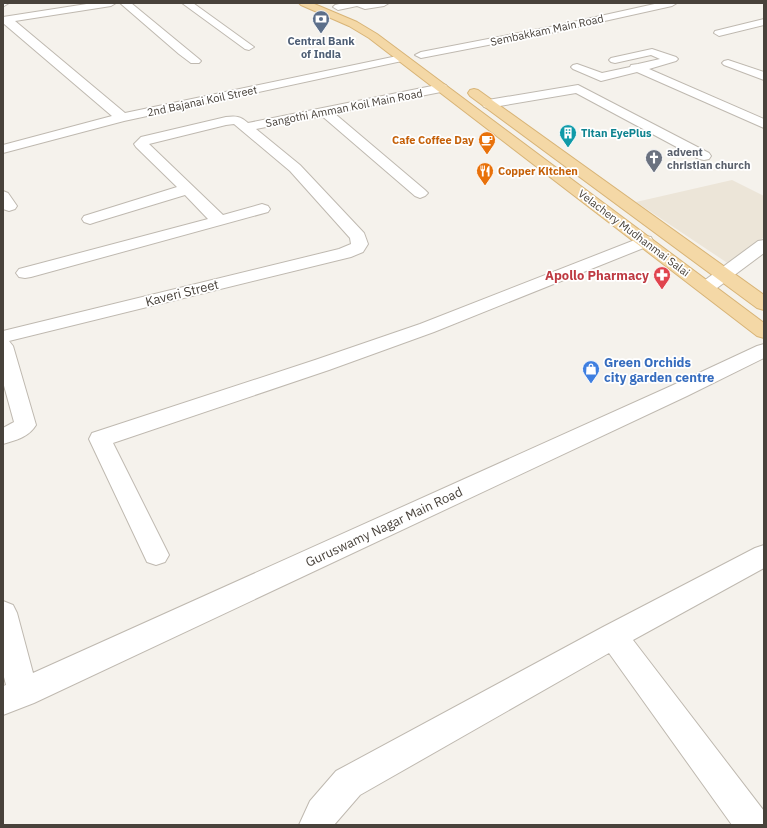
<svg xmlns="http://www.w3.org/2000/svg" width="767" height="828" viewBox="0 0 767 828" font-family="'IBM Plex Sans',sans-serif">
	<rect width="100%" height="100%" fill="#f5f2ec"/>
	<path fill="#ece5d8" d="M732,180L764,196V237L729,264L636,202Z"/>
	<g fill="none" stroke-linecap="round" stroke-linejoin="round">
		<g stroke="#bfb9b0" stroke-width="2">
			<path id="minor" d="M3,3H9L4,6Z
				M93,3H116L111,6L15,21L125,113L402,55L408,58L402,61L124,121L3,153V145L112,116L3,23V17Z
				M120,3H131L199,59L201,61L199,63H191L179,54Z
				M182,3H193L254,47L249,50L245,49Z
				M344,3H389L384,6L365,9L357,6L338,10L333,7L335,5Z
				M659,3H677L672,6L555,32L421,58L415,55L421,52L555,26Z
				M764,19V25L719,36L714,33L715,31Z
				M652,49L676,57L678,59L676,61L649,69L764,119V128L637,72L601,81L573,69L571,67L573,65L577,64L602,73L630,67L631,65L638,64L660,59L651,55L615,63L611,62L609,60L611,58Z
				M728,60L764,72V80L724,65L722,63L724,61Z
				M442,84L446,85L448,88L446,91L334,113L425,190L428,193L425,196L420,198L415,196L322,116L256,129L300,165L364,233L368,244L363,252L351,257L9,341L13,346L36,425C29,437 16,440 3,444V428L14,422L3,382V331L339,249L351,244L350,238L290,171L234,124L226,125L149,144L223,215L262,204L268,206L270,209L268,212L31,277L25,278L19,277L16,273L19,269L208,219L185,195L96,222L90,224L84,222L82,219L84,216L177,187L136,147L134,144L141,137L226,117C236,116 240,116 248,123Z
				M578,85L709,153L711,156L709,159L704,160L699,159L576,93L488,108L484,107L482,104L484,101L488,100Z
				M3,191L8,193L17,206L15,209L9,211L3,209Z
				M645,236L651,237L653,241L651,245L434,332L329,370L113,443L169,555L165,562L156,565L147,562L89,439L92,433L315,360L420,324Z
				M764,344V358L687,396L34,703L3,715V686L6,685L3,673V601L13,605L17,613L33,673L671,386L757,346Z
				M764,545V568L633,640L764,811V825H732L609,653L360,795L334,825H299L310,801L336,771L603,627L755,548Z"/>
		</g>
		<g stroke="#bfb9b0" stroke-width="2">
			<path id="tertiary" d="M764,240V253L713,291L707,292L701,291L698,287L701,283L758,241Z"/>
		</g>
		<g stroke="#d8b477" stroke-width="2">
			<path id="primary" d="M299,3H312L357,22L377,34L764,323V338L757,336L369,38L349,26L301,5Z
				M474,89L478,90L764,295V310L757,308L470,96L468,93L470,90Z"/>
		</g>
		<use href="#minor" fill="#fff" fill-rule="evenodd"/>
		<use href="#tertiary" fill="#fff" fill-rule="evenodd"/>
		<use href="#primary" fill="#f4d8a6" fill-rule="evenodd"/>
	</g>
	<defs>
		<g id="bank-pin" transform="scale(0.9)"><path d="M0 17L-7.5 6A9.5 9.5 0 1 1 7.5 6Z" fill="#5c6f8a" stroke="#fff"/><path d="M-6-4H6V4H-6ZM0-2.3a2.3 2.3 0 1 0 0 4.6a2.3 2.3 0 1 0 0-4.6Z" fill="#fff"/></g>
		<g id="building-pin" transform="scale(0.9)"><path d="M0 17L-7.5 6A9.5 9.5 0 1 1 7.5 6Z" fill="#0f9aa8" stroke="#fff"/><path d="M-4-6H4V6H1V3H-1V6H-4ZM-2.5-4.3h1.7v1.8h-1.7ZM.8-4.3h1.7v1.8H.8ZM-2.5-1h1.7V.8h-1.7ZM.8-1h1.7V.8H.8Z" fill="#fff"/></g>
		<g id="cafe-pin" transform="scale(0.9)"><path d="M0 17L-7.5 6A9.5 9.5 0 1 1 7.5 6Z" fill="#e8710a" stroke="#fff"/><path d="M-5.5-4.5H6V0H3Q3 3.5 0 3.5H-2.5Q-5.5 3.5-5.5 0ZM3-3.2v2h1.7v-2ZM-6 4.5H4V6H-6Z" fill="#fff"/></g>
		<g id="church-pin" transform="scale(0.9)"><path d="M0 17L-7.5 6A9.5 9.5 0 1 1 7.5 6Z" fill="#6b7280" stroke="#fff"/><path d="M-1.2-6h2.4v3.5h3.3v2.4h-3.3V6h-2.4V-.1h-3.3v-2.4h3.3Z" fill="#fff"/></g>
		<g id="restaurant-pin" transform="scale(0.9)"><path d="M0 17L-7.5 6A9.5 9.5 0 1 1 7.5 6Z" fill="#e8710a" stroke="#fff"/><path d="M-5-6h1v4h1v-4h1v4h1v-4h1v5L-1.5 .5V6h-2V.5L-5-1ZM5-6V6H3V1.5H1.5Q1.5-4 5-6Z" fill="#fff"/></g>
		<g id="pharmacy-pin" transform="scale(0.9)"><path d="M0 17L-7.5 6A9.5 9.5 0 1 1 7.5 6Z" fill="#e0444e" stroke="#fff"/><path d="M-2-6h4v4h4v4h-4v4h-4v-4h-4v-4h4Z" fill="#fff"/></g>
		<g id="shop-pin" transform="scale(0.9)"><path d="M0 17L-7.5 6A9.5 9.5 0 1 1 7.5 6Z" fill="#3f7fe0" stroke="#fff"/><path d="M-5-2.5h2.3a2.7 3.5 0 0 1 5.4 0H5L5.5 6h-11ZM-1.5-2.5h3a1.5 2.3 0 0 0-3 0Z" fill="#fff"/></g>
	</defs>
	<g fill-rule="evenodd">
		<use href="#bank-pin" x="321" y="19"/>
		<use href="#building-pin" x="568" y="133"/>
		<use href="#cafe-pin" x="487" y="140"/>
		<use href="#church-pin" x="654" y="158"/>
		<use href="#restaurant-pin" x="485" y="171"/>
		<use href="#pharmacy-pin" x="662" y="275"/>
		<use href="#shop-pin" x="591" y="369"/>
	</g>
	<g text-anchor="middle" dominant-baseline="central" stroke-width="3.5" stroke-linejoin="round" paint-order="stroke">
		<g font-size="11" fill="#48423b" stroke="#fff">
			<text transform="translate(547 30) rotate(-12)">Sembakkam Main Road</text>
			<text transform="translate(202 101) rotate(-12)">2nd Bajanai Koil Street</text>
			<text transform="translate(344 108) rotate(-11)">Sangothi Amman Koil Main Road</text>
			<text transform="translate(634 233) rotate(37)">Velachery Mudhanmai Salai</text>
		</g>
		<g font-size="11" font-weight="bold" fill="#4e5e75" stroke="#fff">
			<text x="321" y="41">Central Bank<tspan x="321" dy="13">of India</tspan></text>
		</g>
		<g font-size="11" font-weight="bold" fill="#0d838f" stroke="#fff" text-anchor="start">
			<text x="581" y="133">Titan EyePlus</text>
		</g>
		<g font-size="11" font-weight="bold" fill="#c56008" stroke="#fff" text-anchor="end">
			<text x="474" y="140">Cafe Coffee Day</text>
			<text x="498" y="171" text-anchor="start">Copper Kitchen</text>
		</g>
		<g font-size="11" font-weight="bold" fill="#5b616d" stroke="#fff" text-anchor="start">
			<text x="667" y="152">advent<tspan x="667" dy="13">christian church</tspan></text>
		</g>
		<g font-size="13" font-weight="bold" fill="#be3a42" stroke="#fff" text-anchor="end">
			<text x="649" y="275">Apollo Pharmacy</text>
		</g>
		<g font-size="13" fill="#48423b" stroke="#fff">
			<text transform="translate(182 293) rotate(-14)">Kaveri Street</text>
			<text transform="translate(384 527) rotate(-25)">Guruswamy Nagar Main Road</text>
		</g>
		<g font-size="13" font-weight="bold" fill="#366cbe" stroke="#fff" text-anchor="start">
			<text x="604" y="362">Green Orchids<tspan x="604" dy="15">city garden centre</tspan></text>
		</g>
	</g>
	<rect width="767" height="828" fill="none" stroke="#48423b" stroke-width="8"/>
</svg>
